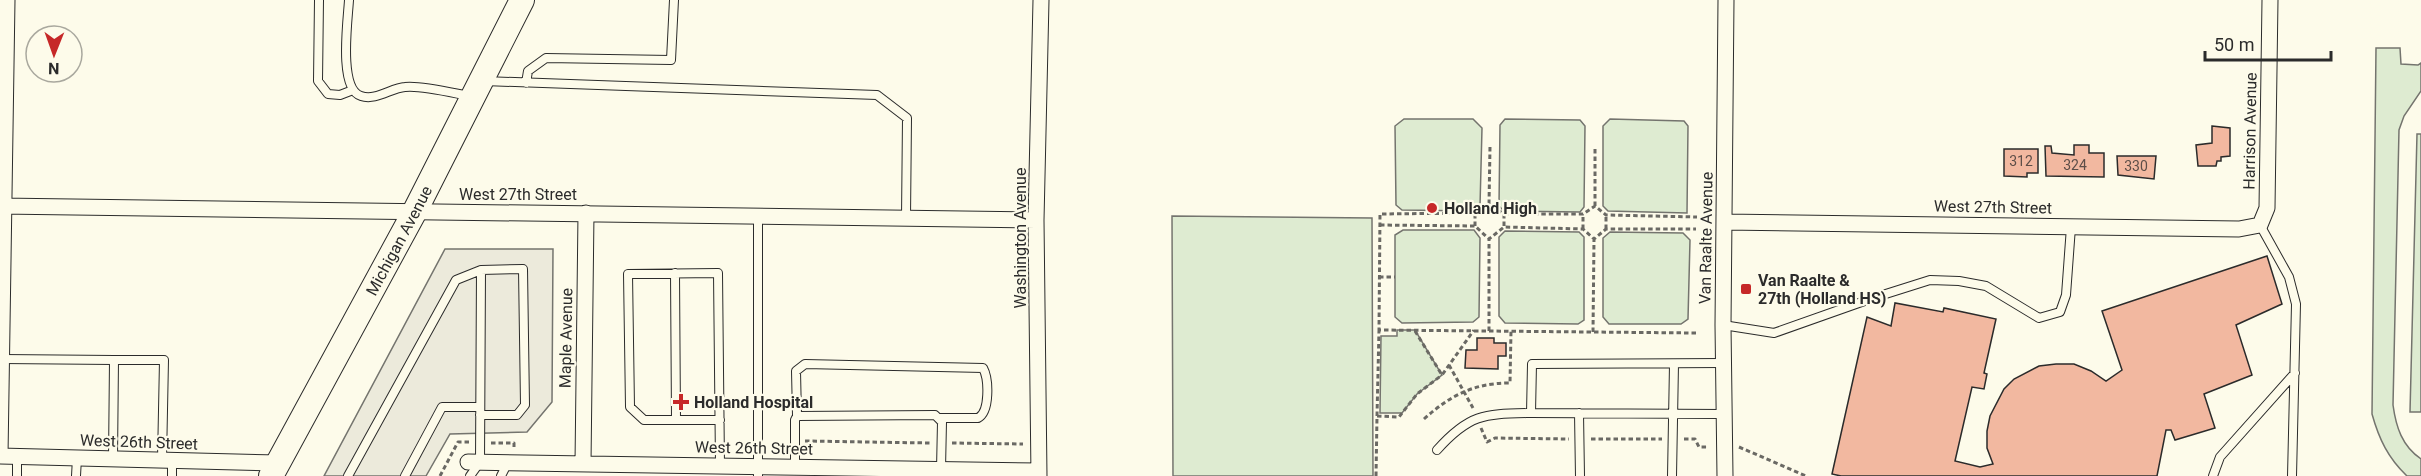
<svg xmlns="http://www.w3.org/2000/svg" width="2421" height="476" viewBox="0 0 2421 476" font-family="Roboto,sans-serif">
	<rect width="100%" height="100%" fill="#fdfbea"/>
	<path fill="#deebd1" stroke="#74746e" stroke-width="1.5" d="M2376,48H2400L2401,64L2418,65L2421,63V91L2404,116L2399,130L2393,405C2396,427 2402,446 2421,459V476H2407C2388,458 2379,439 2372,414Z
		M1404,119H1473L1482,128L1480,206L1474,211L1402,210L1396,205L1395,126Z
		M1505,119L1580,120L1585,126L1584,207L1580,212L1504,211L1499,206L1500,125Z
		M1610,119L1684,121L1688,126L1687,213L1608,211L1603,206V126Z
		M2417,134H2421V412H2410Z
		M1172,216L1372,218L1373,476H1173Z
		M1403,230H1474L1480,238L1479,317L1473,322L1402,323L1395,317V235Z
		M1505,231L1579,232L1584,237V320L1578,324L1505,323L1499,316V237Z
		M1610,232L1683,233L1690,240L1688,319L1681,324H1609L1603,317V238Z
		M1397,330H1415L1442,375L1417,394L1402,413H1380L1381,336H1397Z"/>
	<path fill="#eceadb" stroke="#74746e" stroke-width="1.5" d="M445,249H553L552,402L527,432L450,434L426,476H324Z"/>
	<path fill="#f2b8a0" stroke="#2b2b2b" stroke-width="1.5" d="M2212,126L2230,128V156L2221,157V161H2217L2216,166H2198L2196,145L2212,143Z
		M2074,145H2089V153H2104V177L2046,176L2045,146H2051L2052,153L2074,155Z
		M2004,149H2038V173H2027V177L2004,176Z
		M2117,156H2156L2154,179L2118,175Z
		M2267,256L2282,304L2236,325L2252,375L2204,394L2215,428L2175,440L2171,430H2166L2157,476H1841L1832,474L1867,317L1891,326L1895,303L1943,312L1944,308L1996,319L1984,373L1987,374L1984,389L1972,387L1955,461L1980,467L1993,464L1987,448V431L1990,416L2004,389L2014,379L2039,366L2056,364H2074L2091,371L2106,381L2122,370L2102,311Z
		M1477,338H1494V343H1506V356H1498V369L1465,368L1466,350H1477Z"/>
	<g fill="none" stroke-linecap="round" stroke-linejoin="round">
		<g stroke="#2b2b2b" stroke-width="10">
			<path id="lane" d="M319,0L318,81L328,94L340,95L353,90
				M349,0C348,19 338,89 361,96C376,101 391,88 405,87C421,85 453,93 469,96
				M484,81L877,95L907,118L906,217
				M526,83L528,71L546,58L671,60L674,0
				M2260,225L2289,277L2296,304L2292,476
				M675,273L676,420
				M1723,325L1774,333L1873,298L1930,280L1959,281L1986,286L2039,318L2060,312L2066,295L2071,227
				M2,359L114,360L113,459
				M114,360H164L162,460
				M1723,363L1532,364L1531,413L1724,414
				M1579,413L1580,476
				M797,416L796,371L805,364L983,368C989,379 990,412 978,418H940
				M720,420H644L630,407L628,274L718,273L720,466
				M1437,450C1470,413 1485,414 1531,413
				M795,467V420L797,416L935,415L942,422L941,469
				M17,476V456
				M76,476L77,458
				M172,476V461
				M348,476L456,280L481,270L523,269L525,405L517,415H480
				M405,476L442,407H480
				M470,476L480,462L481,270
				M501,476L508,462
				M758,476V215
				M1672,476L1674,364
				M2213,476L2220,457L2295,373"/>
		</g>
		<g stroke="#2b2b2b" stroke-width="17">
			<path id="street" d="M0,206L1036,220
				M1724,222L2239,229L2260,225L2267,208L2270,0
				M0,456L7,0
				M0,456L278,463
				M468,462L1039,471
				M583,464L586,213
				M1039,476L1036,220L1041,0
				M1725,476L1723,325L1726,0"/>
		</g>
		<g stroke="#2b2b2b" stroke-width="26">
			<g id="primary">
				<path id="s1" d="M271,476L415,211L522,0"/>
			</g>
		</g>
		<path stroke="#6a6964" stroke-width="3" stroke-dasharray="4.5 3" stroke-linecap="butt" d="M1489,204L1490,147
			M1595,206V146
			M1504,214V227
			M1380,225L1475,226L1489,239L1504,227L1583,229L1594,239L1606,229H1696
			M1475,226V213
			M1583,229V214
			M1606,229V215
			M1379,277H1395
			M1415,331L1442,375L1474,330
			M1489,331V239
			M1593,332L1594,239
			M1696,333L1379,330L1380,214L1475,213L1489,204L1504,214H1583L1595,206L1606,215L1697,217
			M1449,365L1473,408
			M1377,416L1379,330
			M1424,419C1451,395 1474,383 1510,383L1511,331
			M1481,428L1487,442L1495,438L1569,439
			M1591,439H1662
			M1684,439H1695L1699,447H1709
			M805,441L930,443
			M491,443H514V449
			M952,443L1023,444
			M1739,447L1806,476
			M440,476L458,442H469
			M1376,476L1377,416L1399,417L1417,394L1442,375"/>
		<use href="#lane" stroke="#fdfbea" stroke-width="8"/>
		<use href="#street" stroke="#fdfbea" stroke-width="15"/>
		<use href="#primary" stroke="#fdfbea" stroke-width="24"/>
	</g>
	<g fill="#c62828" stroke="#fdfbea" stroke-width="2">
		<circle cx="1432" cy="208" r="6"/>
		<rect x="1740" y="283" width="12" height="12" rx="3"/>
		<path d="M678 393h6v6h6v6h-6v6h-6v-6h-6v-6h6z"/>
	</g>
	<g text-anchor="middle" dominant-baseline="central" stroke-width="4.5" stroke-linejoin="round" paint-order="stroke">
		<g font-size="14" fill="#5d4e48">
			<text x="2021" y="161">312</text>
			<text x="2075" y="165">324</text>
			<text x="2136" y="166">330</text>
		</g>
		<g font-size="16" fill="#2b2b2b" stroke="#fdfbea">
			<text transform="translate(2250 131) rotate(-89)">Harrison Avenue</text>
			<text x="518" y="194">West 27th Street</text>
			<text transform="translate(1993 207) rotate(1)">West 27th Street</text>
			<text transform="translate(1020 238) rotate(-90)">Washington Avenue</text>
			<text transform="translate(1706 238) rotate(-89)">Van Raalte Avenue</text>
			<text stroke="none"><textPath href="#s1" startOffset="268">Michigan Avenue</textPath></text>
			<text transform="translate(566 338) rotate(-89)">Maple Avenue</text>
			<text transform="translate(139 442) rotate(2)">West 26th Street</text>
			<text transform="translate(754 448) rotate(1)">West 26th Street</text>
		</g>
		<g font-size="16" font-weight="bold" fill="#2b2b2b" stroke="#fdfbea" text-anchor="start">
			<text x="1444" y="208">Holland High</text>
			<text x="1758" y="280">Van Raalte &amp;<tspan x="1758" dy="18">27th (Holland HS)</tspan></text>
			<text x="694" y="402">Holland Hospital</text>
		</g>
	</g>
	<g transform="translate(54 54) rotate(181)"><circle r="28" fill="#fdfbea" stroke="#a9a89e" stroke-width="1.5"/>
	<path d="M0-4.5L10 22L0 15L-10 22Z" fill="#c62828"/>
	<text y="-9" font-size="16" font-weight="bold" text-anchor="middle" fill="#2b2b2b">N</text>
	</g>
	<path d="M2205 51v9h126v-9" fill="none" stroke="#2b2b2b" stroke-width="3"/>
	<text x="2214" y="51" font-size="18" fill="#2b2b2b" stroke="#fdfbea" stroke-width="4.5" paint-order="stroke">50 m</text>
</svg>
